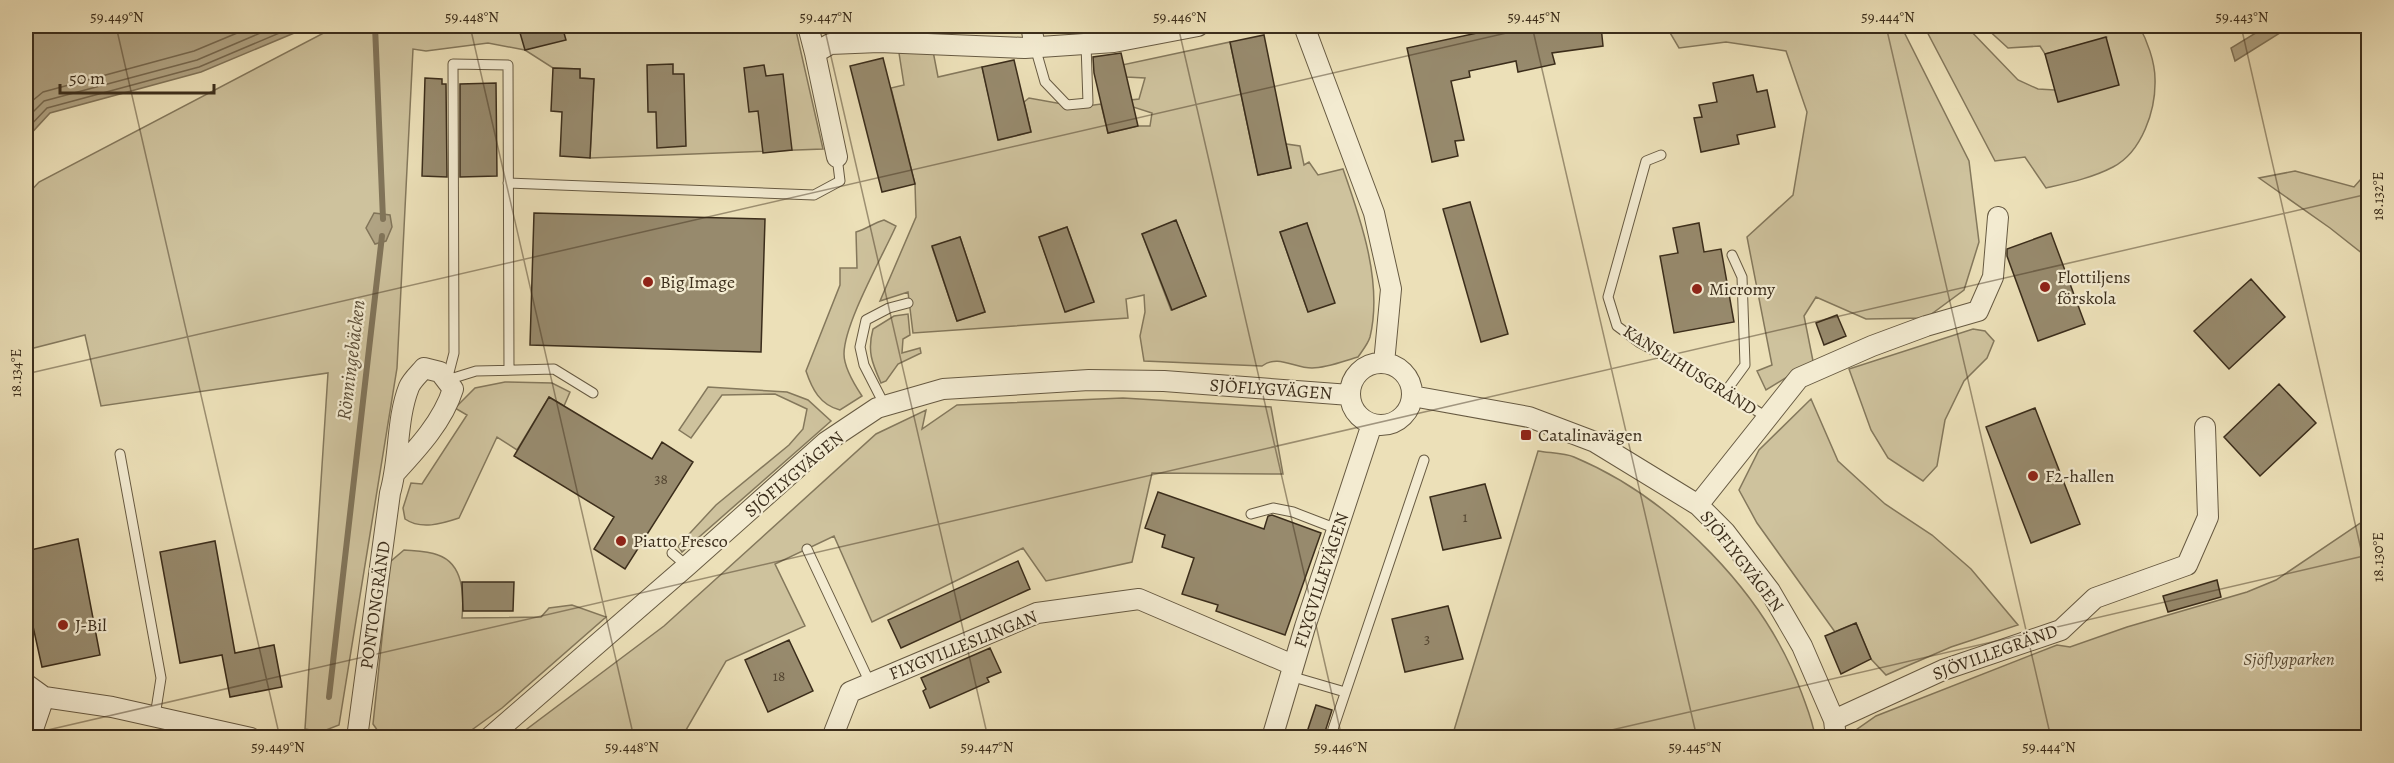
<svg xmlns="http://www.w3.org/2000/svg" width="2394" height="763" viewBox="0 0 2394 763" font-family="Alegreya,serif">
	<rect width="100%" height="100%" fill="#ece0b8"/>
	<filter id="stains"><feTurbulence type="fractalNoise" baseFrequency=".00333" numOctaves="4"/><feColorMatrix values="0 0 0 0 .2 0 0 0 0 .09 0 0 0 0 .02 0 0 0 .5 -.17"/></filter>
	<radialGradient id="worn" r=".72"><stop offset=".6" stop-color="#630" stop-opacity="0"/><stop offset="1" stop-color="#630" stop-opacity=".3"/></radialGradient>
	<path fill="#cec29d" stroke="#84785c" stroke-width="1.5" fill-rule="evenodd" d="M337,26H795L823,149L590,158L594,79L580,78V69L553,68L525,50L488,43L426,51L413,49L397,368L339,725L321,732L305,729L328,373L101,406L85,335L26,350V196L39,182Z
		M1666,26H1901L1969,161L1979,242L1964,290L1926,318L1866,319L1816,297L1804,316L1813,361L1766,390L1757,371L1772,365L1747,237L1793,195L1807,112L1786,51L1726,42L1679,48Z
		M1924,26H1966L2018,80L2038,89L2055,90L2106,38L2045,54L2040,46L2008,48L1984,26H1992L1993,29L2010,26H2139C2147,40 2155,62 2155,79C2156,110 2142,152 2113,167C2092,178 2068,183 2046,188L2025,157L1995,161Z
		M1230,42L1258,175L1291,168L1286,144L1300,146L1304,165L1309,162L1318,175L1343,169C1361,220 1383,283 1370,337C1368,344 1362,351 1358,357C1344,361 1327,368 1312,368C1294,368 1278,354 1262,366L1144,361L1140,336L1145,312L1144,295L1126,299L1128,318L913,333L908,292L880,301L916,217L915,184L891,88L904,85L899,53L933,51L938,77L982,67L999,140L1031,132L1024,102L1029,98L1079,107L1101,104L1108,133L1138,126H1150L1152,113L1133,107L1131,100L1139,99L1145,78L1126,77L1122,65ZM1176,221L1206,296L1171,310L1142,234ZM1307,223L1308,312L1280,232ZM1067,227L1094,301L1066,312L1039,237ZM960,237L985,312L957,321L932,247Z
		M2295,171L2354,187L2368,171V258L2330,228L2259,178Z
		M884,220L896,226C882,257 844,324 844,354C844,368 854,384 862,396L840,410C820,405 812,389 806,371L840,285V268H857L856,232C867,229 873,223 884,220Z
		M908,314L910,335L903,339L902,353L920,348L921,353L898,364L886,381L881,383C872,363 867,351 873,329L894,316Z
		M1973,329L1985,331L1994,341L1987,358L1964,381L1945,420L1937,466L1923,481L1888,458L1871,430L1849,369Z
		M505,382L552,383L570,392L564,406L549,397L517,450L497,437L459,518C441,524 421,530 405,519L403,508L411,483L422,484L467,415L455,408L475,388Z
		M708,387L787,392L808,400L831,421L682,552L678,546L716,505L789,445L803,429L807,409L775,394L722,395L691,438L679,430Z
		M1123,398L1271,407L1283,474L1152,473L1132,562L1046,581L1023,548L872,622L834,536L775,564L805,626L726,661L682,737L515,738L664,626L876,434L926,410L922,429L957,405Z
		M1811,399L1838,461L1885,504L1932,535L1971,569L2018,625L1951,647L1886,675L1871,659L1856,623L1835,632L1757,523L1739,490L1759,450Z
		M1538,451C1549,453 1564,453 1574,457C1672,498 1766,594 1802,694C1807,708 1813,722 1815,737H1452Z
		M2368,518V737H1856V730L1876,716L2057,645L2070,647L2127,627L2247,592L2276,580Z
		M404,550C415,551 428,551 438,555C464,564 464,596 462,618L541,617L549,608L572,605L606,617L502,708L462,737H382L373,724L390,562Z"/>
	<path fill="#b0a383" stroke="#817459" stroke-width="1.5" d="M26,26H311L201,72L50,113L26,139Z
		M2267,26H2291L2235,61L2231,48Z
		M374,213L390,215L392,227L386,241L375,244L366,228Z"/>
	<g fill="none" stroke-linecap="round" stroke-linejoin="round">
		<path stroke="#76684f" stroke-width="1.5" d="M26,106L43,92L194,51L254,26
			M26,119L44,101L197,60L277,26
			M26,130L47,108L199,67L296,26"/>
		<path stroke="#817459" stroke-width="6" d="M375,26L383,219
			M329,697L382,236"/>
	</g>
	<path fill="#978a6d" stroke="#3b2d1b" stroke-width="1.5" d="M518,26H562L566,40L525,50Z
		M1497,26H1601L1603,46L1552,53L1555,64L1518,72L1516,61L1469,71L1470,77L1451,81L1464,140L1455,141L1458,156L1432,162L1407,48L1482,32L1481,29Z
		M1264,35L1291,168L1258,175L1230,42Z
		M2106,37L2119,85L2058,102L2045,54Z
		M1121,53L1138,126L1108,133L1094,73L1093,57Z
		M883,58L915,184L882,192L850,66Z
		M1014,60L1031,132L998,140L982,67Z
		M673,64V74H684L686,146L657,148L656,112H648L647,65Z
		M764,65L766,76L783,74L792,150L763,153L758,111L749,112L744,68Z
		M553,68L580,69V78L594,79L590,158L560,156L562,112L551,111Z
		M1753,75L1757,92L1767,90L1775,127L1737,135L1739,144L1701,152L1694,118L1702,117L1699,105L1717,102L1713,83Z
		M425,78L442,79V84H446L447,177L422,176Z
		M496,83L497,176L460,177V84Z
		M1470,202L1508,334L1481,342L1443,209Z
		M534,213L765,219L761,352L530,345Z
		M1176,220L1206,296L1172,310L1142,234Z
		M1307,223L1335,303L1308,312L1280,232Z
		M1699,223L1704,252L1721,249L1734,322L1674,333L1660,256L1678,253L1673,228Z
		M1067,227L1094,302L1065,312L1039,237Z
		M2051,233L2085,324L2038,341L2007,256V249Z
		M960,237L985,312L957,321L932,246Z
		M2251,279L2285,317L2229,369L2194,331Z
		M1837,315L1846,336L1824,345L1816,323Z
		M2279,384L2316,423L2260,476L2224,437Z
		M549,397L652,459L662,442L693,462L625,569L594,549L614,517L514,456Z
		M2035,408L2080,524L2031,543L1986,427Z
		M1485,484L1501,538L1443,550L1430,497Z
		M1158,492L1264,529L1268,516L1272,515L1321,533L1285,635L1216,611L1218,605L1182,594L1194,558L1162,547L1165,535L1145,528Z
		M78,539L100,655L42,667L26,595V551Z
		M215,541L235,653L274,645L282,687L230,697L222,655L180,663L160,552Z
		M1018,561L1030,589L901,648L888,620Z
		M2217,580L2221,597L2168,612L2163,596Z
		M462,582H514L513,611H463Z
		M1448,606L1463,659L1405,672L1392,619Z
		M1856,623L1871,659L1841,674L1825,636Z
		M789,640L813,691L768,712L745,660Z
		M990,648L1001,672L987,678L989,682L930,708L923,691L926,689L921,678Z
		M1316,705L1332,710L1323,738H1305Z"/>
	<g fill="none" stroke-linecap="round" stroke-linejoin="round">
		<g stroke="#675a42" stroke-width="11">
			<path id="lane" d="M1035,47L1045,82L1067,105L1088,103L1086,44
				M1661,155L1646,161L1608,297L1617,326L1640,343L1703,377L1768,418
				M508,183L814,195L840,181L837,157
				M447,380L454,353L453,64L508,65L509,370
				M447,380L476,371L554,369L593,393
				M1726,391L1745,365L1742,277L1732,255
				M885,406L864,365L860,347L866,320L889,308L908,303
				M120,454L161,678L155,716
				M1251,514L1273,508L1293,512L1337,529
				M807,549L870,683
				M672,553L687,566
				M1290,676L1345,692
				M1330,738L1424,460"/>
		</g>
		<g stroke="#675a42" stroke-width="22">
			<path id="street" d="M808,26L815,53
				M1031,26L1035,47
				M1304,26L1374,213L1391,289L1384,363
				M837,157L815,53L830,44L879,42L1025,48L1114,42L1198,26
				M1350 394a31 31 0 1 1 62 0a31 31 0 1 1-62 0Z
				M1412,396L1529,417L1595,442L1698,505L1725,532L1770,591L1802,646L1834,720L1836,738
				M1698,505L1799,378L1872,346L1926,326L1978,311L1993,277L1998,217
				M26,684L44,697L112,707L251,738
				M1834,720L1943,670L2061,630L2095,598L2187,565L2208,517L2205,427
				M30,738L44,697
				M357,738L390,493C400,459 396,420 409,387C412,380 419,374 424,368L440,372L453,389C443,421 418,448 395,473
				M489,738L687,566L826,442L877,408L943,389L1089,380L1164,381L1350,395
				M832,738L850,692L1037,613L1139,599L1293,665
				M1272,738L1305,627L1372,424"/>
		</g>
		<use href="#lane" stroke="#f3ebd1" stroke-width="9"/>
		<use href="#street" stroke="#f3ebd1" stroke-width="20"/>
	</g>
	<path fill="none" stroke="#3b2d1b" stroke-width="1.5" stroke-opacity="0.45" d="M116,26L280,738M470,26L634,738M824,26L988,738M1178,26L1342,738M1532,26L1697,738M1886,26L2051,738M2241,26L2368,580M26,374L1537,26M26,735L2368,194M1577,738L2368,555"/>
	<g fill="#8f2418" stroke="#f3ebd1" stroke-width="2">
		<circle cx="648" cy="282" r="6"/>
		<circle cx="2045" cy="287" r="6"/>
		<circle cx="1697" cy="289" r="6"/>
		<rect x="1520" y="429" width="12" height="12" rx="3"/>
		<circle cx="2033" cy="476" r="6"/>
		<circle cx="621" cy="541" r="6"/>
		<circle cx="63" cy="625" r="6"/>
	</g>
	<g text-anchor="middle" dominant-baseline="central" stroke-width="4.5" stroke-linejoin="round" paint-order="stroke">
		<g font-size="15" fill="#524430">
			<text x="661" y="479">38</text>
			<text x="1465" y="517">1</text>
			<text x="1427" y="639">3</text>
			<text x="779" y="676">18</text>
		</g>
		<g font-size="18" fill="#3b2d1b" stroke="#f3ebd1" text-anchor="start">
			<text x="2057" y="277">Flottiljens<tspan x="2057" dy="21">förskola</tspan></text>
			<text x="660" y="282">Big Image</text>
			<text x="1709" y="289">Micromy</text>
			<text x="1538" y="435">Catalinavägen</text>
			<text x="2045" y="476">F2-hallen</text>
			<text x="633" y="541">Piatto Fresco</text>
			<text x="75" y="625">J-Bil</text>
		</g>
		<g font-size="18" fill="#3b2d1b" stroke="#f3ebd1">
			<text transform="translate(1690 370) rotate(32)">KANSLIHUSGRÄND</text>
			<text transform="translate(1271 389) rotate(4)">SJÖFLYGVÄGEN</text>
			<text transform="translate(794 474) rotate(-40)">SJÖFLYGVÄGEN</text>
			<text transform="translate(1742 561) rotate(52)">SJÖFLYGVÄGEN</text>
			<text transform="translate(1321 580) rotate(-72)">FLYGVILLEVÄGEN</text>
			<text transform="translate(375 605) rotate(-82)">PONTONGRÄND</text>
			<text transform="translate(963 645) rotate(-22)">FLYGVILLESLINGAN</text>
			<text transform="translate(1995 652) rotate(-20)">SJÖVILLEGRÄND</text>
		</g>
		<g font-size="18" font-style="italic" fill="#584b35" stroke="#f3ebd1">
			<text x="2289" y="659">Sjöflygparken</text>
		</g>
		<g font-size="20" font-style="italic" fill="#5e503a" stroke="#f3ebd1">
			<text transform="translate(351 360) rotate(-83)">Rönningebäcken</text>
		</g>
	</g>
	<rect width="2394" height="763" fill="none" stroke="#ece0b8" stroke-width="66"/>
	<path d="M60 84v9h154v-9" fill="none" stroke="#3b2d1b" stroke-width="3"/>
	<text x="69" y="84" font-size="18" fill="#3b2d1b" stroke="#f3ebd1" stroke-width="4.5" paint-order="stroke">50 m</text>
	<rect x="33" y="33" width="2328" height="697" fill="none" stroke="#3b2d1b" stroke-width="2"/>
	<g font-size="15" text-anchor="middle" fill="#3b2d1b">
		<text x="117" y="22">59.449°N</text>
		<text x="472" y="22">59.448°N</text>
		<text x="826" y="22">59.447°N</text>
		<text x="1180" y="22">59.446°N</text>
		<text x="1534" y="22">59.445°N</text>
		<text x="1888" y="22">59.444°N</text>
		<text x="2242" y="22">59.443°N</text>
		<text transform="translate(2378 196) rotate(-90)" y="5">18.132°E</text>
		<text transform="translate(16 373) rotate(-90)" y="5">18.134°E</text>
		<text transform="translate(2378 557) rotate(-90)" y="5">18.130°E</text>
		<text x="278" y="752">59.449°N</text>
		<text x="632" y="752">59.448°N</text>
		<text x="987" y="752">59.447°N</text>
		<text x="1341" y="752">59.446°N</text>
		<text x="1695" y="752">59.445°N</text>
		<text x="2049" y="752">59.444°N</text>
	</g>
	<rect width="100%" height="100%" filter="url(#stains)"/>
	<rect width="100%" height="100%" fill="url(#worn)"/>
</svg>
